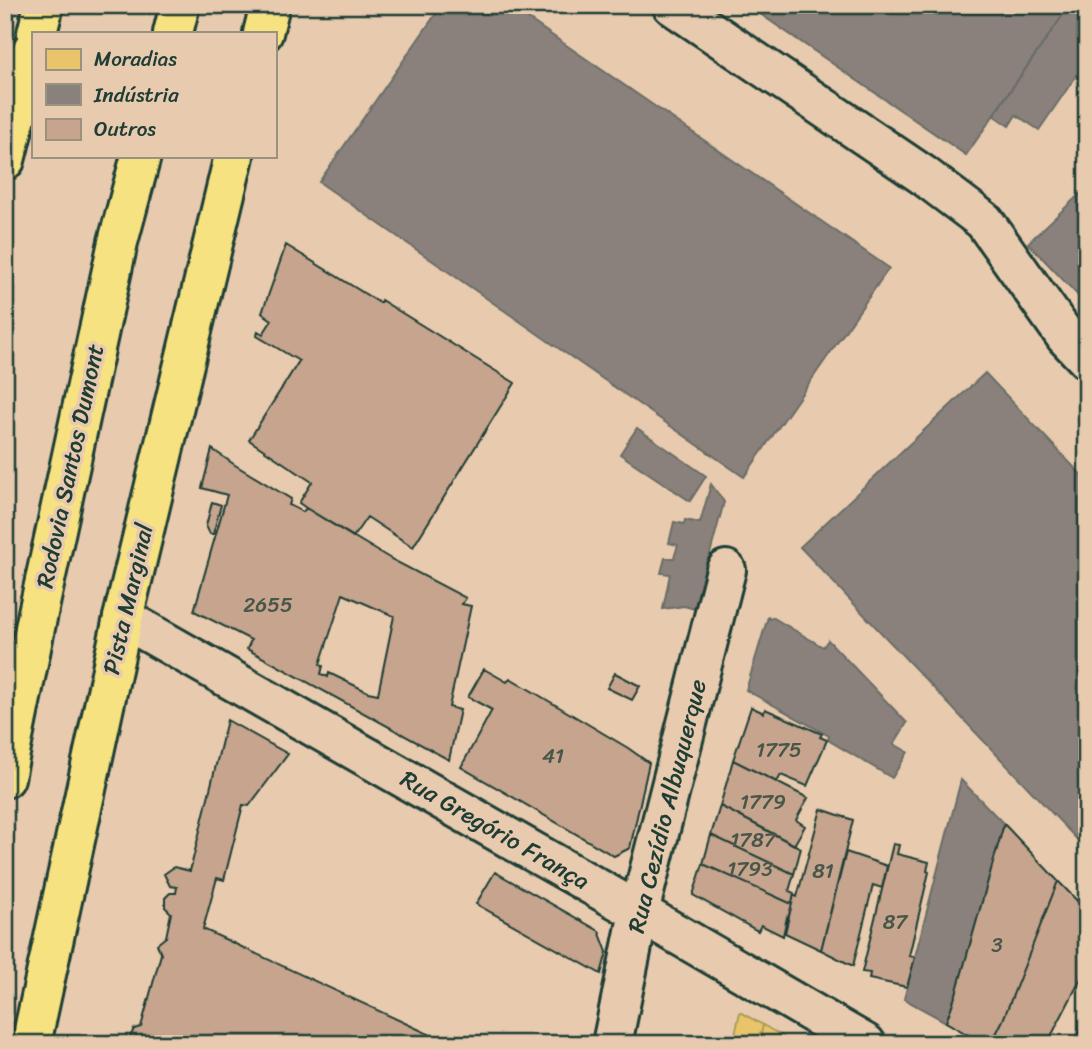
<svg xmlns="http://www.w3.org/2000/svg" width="1092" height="1049" viewBox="0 0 1092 1049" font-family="Sriracha,sans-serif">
	<rect width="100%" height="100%" fill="#e8cbaf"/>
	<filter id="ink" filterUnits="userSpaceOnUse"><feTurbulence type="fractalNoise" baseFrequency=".0143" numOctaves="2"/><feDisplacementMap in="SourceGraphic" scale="14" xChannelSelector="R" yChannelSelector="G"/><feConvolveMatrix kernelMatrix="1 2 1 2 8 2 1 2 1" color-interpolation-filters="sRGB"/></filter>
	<g filter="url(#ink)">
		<path fill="#e9c46a" stroke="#ac9c5a" stroke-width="2" d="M740,1012L763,1025L759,1044H733Z
			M763,1025L795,1044H759Z"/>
		<path fill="#8a817c" stroke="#6a6d66" stroke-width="2" d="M442,5H508L889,268L744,477L319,182Z
			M747,5H1070L966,155Z
			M1070,5H1076L1087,12V60L1039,130L1016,115L1009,126L993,115Z
			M1087,187V305L1028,243Z
			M985,373L1087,481V850L800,547Z
			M637,428L706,476L690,501L620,454Z
			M711,484L724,502L695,609L684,606L663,609L670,574L661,573L665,558H674L678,545L669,543L674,522L684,524L685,520L700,523Z
			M768,617L770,619L772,617L823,647L828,640L907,723L894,744L908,752L892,778L828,740L829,736L746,690Z
			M961,780L1004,824L956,994L946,1022L904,999Z"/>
		<path fill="#c6a48d" stroke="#1f3d34" stroke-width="2" fill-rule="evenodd" d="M286,245L380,303L381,300L515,383L413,547L367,517L353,537L306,508L299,503L312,482L249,440L299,361L257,336L258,331L263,334L272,320L262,313Z
			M212,449L235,465L291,499L289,505L303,512L306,508L391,559L466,598L462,604L471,606L449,707L460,710L449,760L247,649L251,640L194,611L227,495L202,488ZM343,594L394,616L378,694L368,692L329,673L328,677L321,674L323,666L320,664Z
			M212,502L221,505L213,534H210L206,526Z
			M484,669L507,682L510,678L628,748L649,763L630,848L614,856L461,767L492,710L468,697Z
			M615,673L640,686L632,700L607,688Z
			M751,707L764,713L765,709L822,734L820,737L827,740L807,786L781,775L777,782L733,760Z
			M227,720L288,754L249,806L243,805L224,880L217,878L203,929L450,1044H132L130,1042V1037L134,1029L141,1027L161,954L157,944L166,937L171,913L165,907V898L170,893H176L177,887L170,886L164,874L174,867L190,871Z
			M733,760L808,798L796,820L805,826L794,845L720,806Z
			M720,806L801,848L794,874L711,835Z
			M821,809L853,820L821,950L785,933L794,895L797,897Z
			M1004,824L1058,881L1003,1020L991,1044H984L946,1022L956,994Z
			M711,835L794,874L789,891L794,893L792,904L703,864Z
			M893,844L899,845L897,854L929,862L927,871L929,872L909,956L915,957L907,987L869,979L870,973L862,972Z
			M846,852L887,866L882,888L873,885L853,966L821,950Z
			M703,864L792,904L788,918L787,917L783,936L761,925L758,931L693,895Z
			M495,872L599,931L607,952L601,974L476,904Z
			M1058,881L1087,911V967L1047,1044H991L1003,1020Z
			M1081,1028L1087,1032V1044H1071Z"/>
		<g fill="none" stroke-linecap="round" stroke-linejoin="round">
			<g stroke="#1f3d34" stroke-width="44">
				<path id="minor" d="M672,5L923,175L984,221L1066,337L1087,359
					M123,618L639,912L866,1044
					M612,1044L639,912L726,570"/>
			</g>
			<g stroke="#1f3d34" stroke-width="44">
				<path id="major" d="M263,33L270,5
					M31,1044L123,618L234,156"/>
			</g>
			<g stroke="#1f3d34" stroke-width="44">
				<path id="highway" d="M37,33L44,5
					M173,33L180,5
					M5,160L33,49
					M5,778L38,613L118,242L141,156"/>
			</g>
			<use href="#minor" stroke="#e8cbaf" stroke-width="38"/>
			<use href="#major" stroke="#f7e281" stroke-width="38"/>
			<use href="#highway" stroke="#f7e281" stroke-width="38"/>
		</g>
	</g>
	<g text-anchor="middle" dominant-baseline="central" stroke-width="7" stroke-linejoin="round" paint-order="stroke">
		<g font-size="21" fill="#49574a">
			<text x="268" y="605">2655</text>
			<text x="779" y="750">1775</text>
			<text x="553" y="756">41</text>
			<text x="763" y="802">1779</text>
			<text x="753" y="840">1787</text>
			<text x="750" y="869">1793</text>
			<text x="823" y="871">81</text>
			<text x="895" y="922">87</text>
			<text x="997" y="945">3</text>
		</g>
		<g font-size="24" fill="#1f3d34" stroke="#e8cbaf">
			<text transform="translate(70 466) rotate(-78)">Rodovia Santos Dumont</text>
			<text transform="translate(128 599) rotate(-77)">Pista Marginal</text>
			<text transform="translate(667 806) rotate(-76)">Rua Cezídio Albuquerque</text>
			<text transform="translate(495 830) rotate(30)">Rua Gregório França</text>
		</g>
	</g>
	<rect width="1092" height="1049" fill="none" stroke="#e8cbaf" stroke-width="28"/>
	<rect x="14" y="14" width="1064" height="1021" fill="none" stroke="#1f3d34" stroke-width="2.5" filter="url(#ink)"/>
	<rect x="32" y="32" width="245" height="126" fill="#e8cbaf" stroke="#98927e" stroke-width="2"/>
	<rect x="46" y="49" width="35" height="21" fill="#e9c46a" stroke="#98927e" stroke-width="2"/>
	<text x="94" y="66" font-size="21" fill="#1f3d34">Moradias</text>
	<rect x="46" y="84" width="35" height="21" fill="#8a817c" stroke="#98927e" stroke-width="2"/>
	<text x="94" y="102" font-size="21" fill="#1f3d34">Indústria</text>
	<rect x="46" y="119" width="35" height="21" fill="#c6a48d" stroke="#98927e" stroke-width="2"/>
	<text x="94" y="136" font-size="21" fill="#1f3d34">Outros</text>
</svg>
